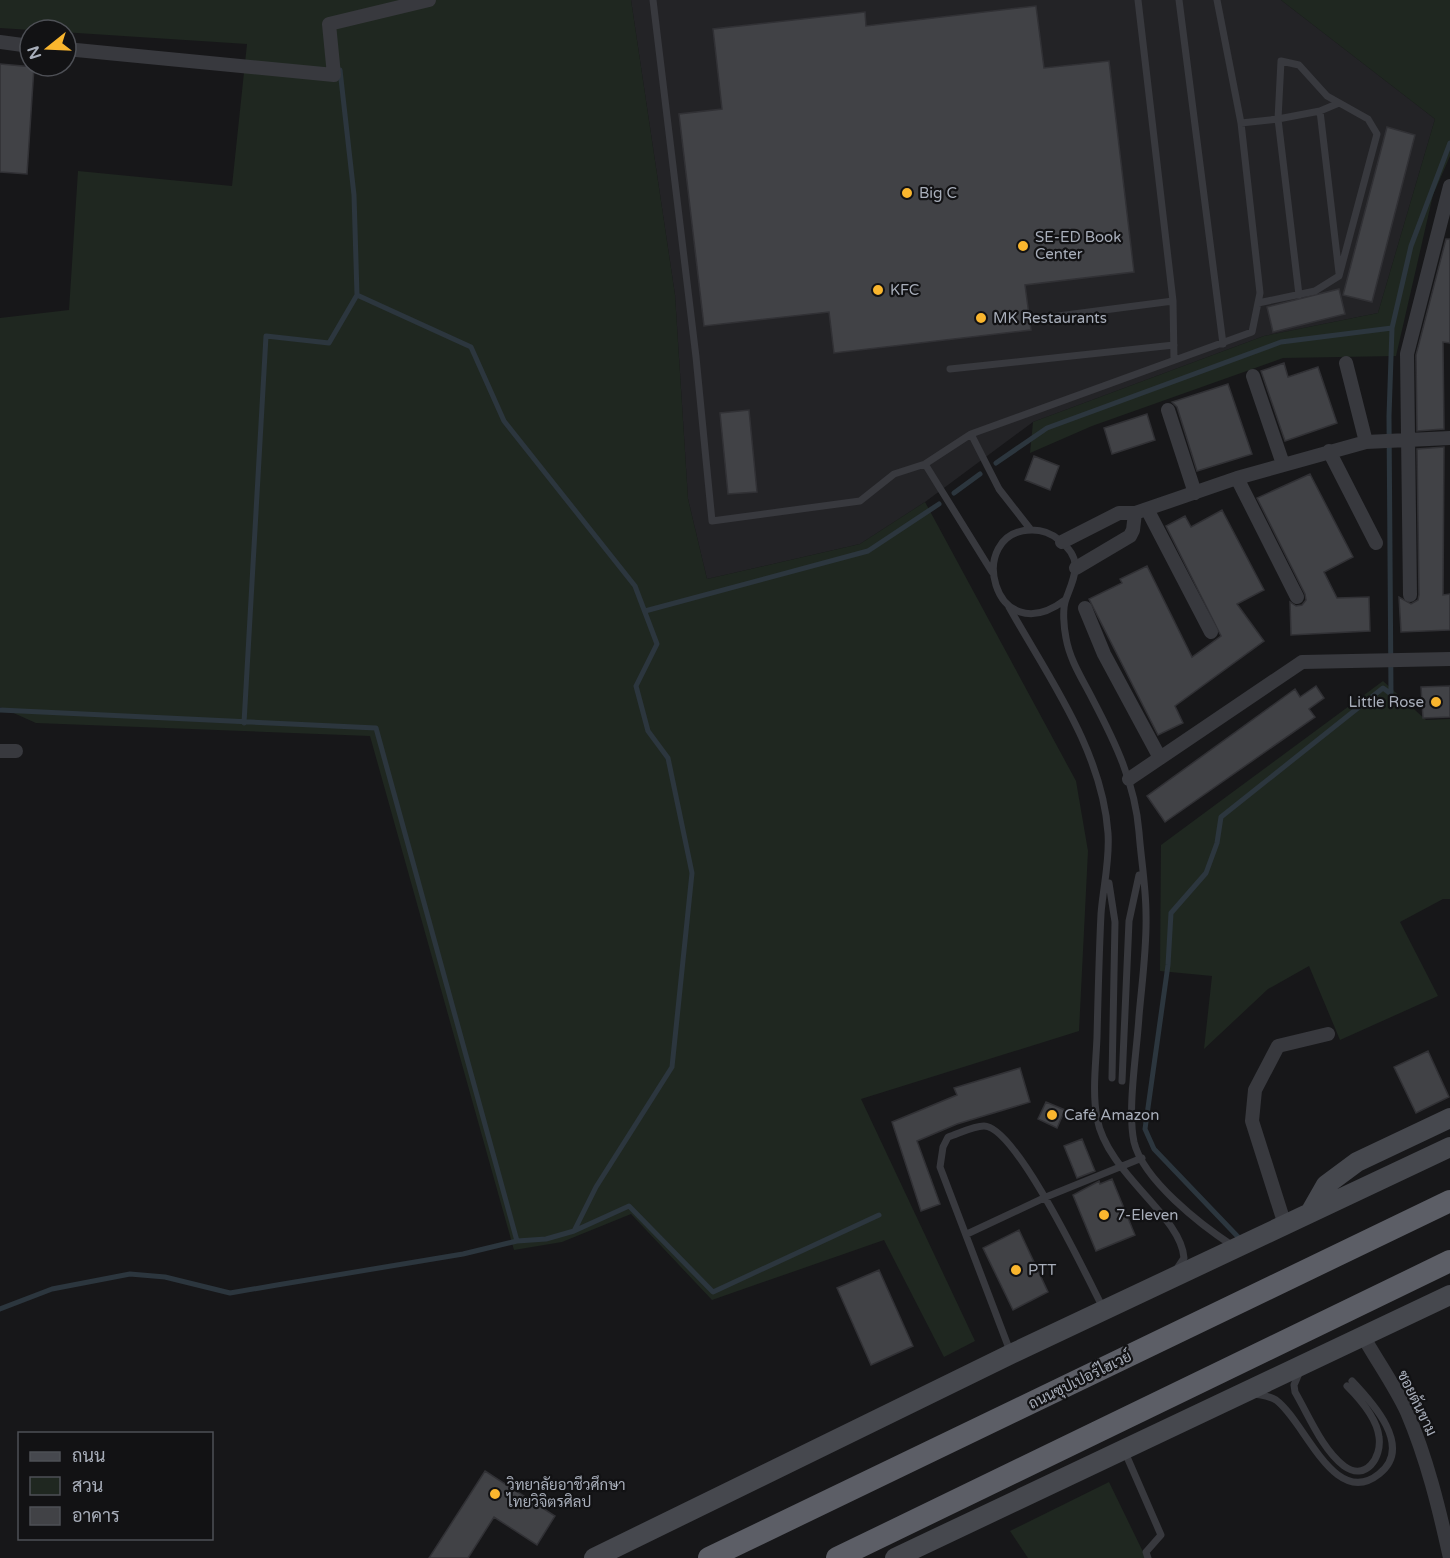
<svg xmlns="http://www.w3.org/2000/svg" width="1450" height="1558" viewBox="0 0 1450 1558" font-family="'Varela Round',Sarabun,sans-serif">
	<rect width="100%" height="100%" fill="#171719"/>
	<path fill="#232326" fill-rule="evenodd" d="M631,0H1281L1435,119L1378,313L1264,336L1033,422L925,502L860,544L707,579L688,499L675,295ZM1036,6L1044,68L1109,61L1134,272L1025,285L1030,330L835,353L829,312L704,326L679,114L722,109L713,29L864,12L866,26Z"/>
	<path fill="#1f2720" d="M0,0H631L675,295L688,499L707,579L860,544L925,502L1076,781L1088,851L1079,1031L861,1099L975,1341L944,1357L884,1240L712,1300L631,1214L562,1242L514,1250L370,736L36,723L0,707V318L69,310L78,171L232,186L247,44L0,28Z
		M1281,0H1450V156L1433,195L1396,356L1283,358L1092,426L1030,453L1033,422L1264,336L1378,313L1435,119Z
		M1383,681L1426,720L1450,719V899H1443L1400,922L1438,996L1340,1040L1309,966L1268,989L1204,1049L1212,976L1160,971L1161,845Z
		M1109,1482L1146,1558H1028L1010,1531Z"/>
	<g fill="none" stroke-linecap="round" stroke-linejoin="round">
		<path stroke="#2c363e" stroke-width="5" d="M340,70L354,195L357,295L471,347L504,421L635,586L657,644L636,686L648,731L668,758L692,873L672,1067L596,1187L574,1231
			M996,463L1047,428L1281,342L1392,328
			M954,493L980,474
			M645,611L868,551L939,504
			M0,710L376,728L517,1241
			M244,723L266,336L329,343L357,295
			M1241,1240L1154,1149L1145,1129L1168,965L1171,913L1206,873L1217,843L1221,817L1383,688L1391,694L1389,416L1392,328L1411,246L1450,143
			M0,1309L52,1289L130,1274L165,1277L230,1293L277,1285L463,1254L517,1241L546,1239L574,1231L629,1206L713,1292L879,1215"/>
	</g>
	<path fill="#414246" stroke="#313135" stroke-width="1.5" d="M1036,6L1044,68L1109,61L1134,272L1025,285L1031,330L834,353L829,312L704,326L679,114L722,109L713,29L865,12L866,26Z
		M0,64L34,67L27,174L0,172Z
		M1387,127L1415,135L1372,302L1343,295Z
		M1446,239H1450V343L1443,342L1444,429L1417,431L1416,355Z
		M1339,289L1345,314L1273,332L1267,307Z
		M1284,363L1288,377L1318,367L1337,423L1285,441L1261,371Z
		M1228,384L1252,454L1197,471L1177,407L1172,402Z
		M749,410L757,492L728,494L720,413Z
		M1147,414L1155,440L1112,454L1104,428Z
		M1444,447L1443,595L1450,594V630L1401,632L1399,597L1411,604L1418,600L1419,595L1417,449Z
		M1034,456L1059,466L1050,490L1025,480Z
		M1310,474L1353,557L1324,572L1337,598L1369,597L1370,631L1291,635L1290,602L1296,606L1302,605L1306,600L1305,594L1257,498Z
		M1222,510L1264,590L1237,604L1264,641L1175,706L1183,723L1158,735L1089,599L1122,583L1120,579L1147,566L1192,657L1221,636L1166,526L1185,516L1191,527Z
		M1316,686L1324,698L1309,709L1315,717L1165,822L1147,796L1295,689L1300,697Z
		M1450,686V717L1423,718L1421,687Z
		M1428,1051L1449,1097L1416,1113L1394,1067Z
		M1020,1068L1030,1102L957,1124L917,1141L940,1204L921,1211L892,1122L957,1095L954,1088Z
		M1046,1102L1065,1110L1057,1128L1038,1119Z
		M1082,1139L1095,1171L1077,1178L1064,1146Z
		M1112,1179L1135,1235L1096,1251L1073,1195L1099,1181L1100,1184Z
		M1019,1230L1048,1292L1013,1310L983,1248Z
		M879,1270L913,1346L871,1365L837,1288Z
		M485,1471L555,1516L537,1545L494,1517L468,1558H429Z"/>
	<g fill="none" stroke-linecap="round" stroke-linejoin="round">
		<path stroke="#38393e" stroke-width="7" d="M653,0L696,357L712,521L860,501L894,474L925,464L971,434L1252,332L1260,293L1241,123L1217,0
			M1138,0L1173,301L1174,360
			M1179,0L1223,344
			M1320,111L1339,273
			M1241,123L1278,119L1281,61L1299,65L1327,96L1368,119L1377,134L1339,276L1315,291L1258,303
			M1299,295L1278,119L1320,111L1339,103
			M1043,318L1173,301
			M950,369L1174,345
			M971,434L999,489L1031,530
			M925,464L992,572
			M1065,600C993,654 964,530 1032,530C1043,530 1051,533 1059,540C1084,559 1075,575 1066,599C1062,609 1064,628 1066,638C1070,661 1083,680 1093,700C1115,742 1135,783 1139,832C1141,859 1146,887 1146,914C1147,947 1142,982 1139,1016C1137,1051 1127,1109 1134,1142C1143,1180 1201,1225 1233,1246
			M1009,607C1048,677 1102,750 1108,833C1110,861 1103,887 1101,914C1099,955 1098,996 1097,1037C1096,1063 1092,1092 1097,1118C1107,1174 1181,1215 1184,1258L1176,1270
			M1109,883L1115,922L1112,1078
			M1122,1081L1129,921L1139,875
			M967,1234L1046,1197L1142,1158
			M1010,1351L940,1167L943,1147L948,1137C958,1134 973,1126 984,1126C1016,1126 1087,1277 1103,1308
			M1300,1371L1294,1385L1295,1392C1309,1416 1322,1449 1344,1466C1366,1482 1382,1457 1379,1437C1377,1418 1360,1399 1347,1386
			M1254,1394C1261,1395 1270,1396 1276,1400C1305,1421 1334,1510 1379,1474C1414,1447 1372,1402 1352,1381
			M1124,1450L1161,1535L1146,1552L1148,1558"/>
		<path stroke="#38393e" stroke-width="14" d="M0,42L30,46
			M66,49L334,75L329,24L429,0
			M1346,363L1366,442
			M1253,376L1283,464
			M1168,410L1195,493
			M1329,451L1376,543
			M1237,478L1297,597
			M1147,509L1211,632
			M1062,542L1119,513H1135L1237,478L1366,442L1450,438
			M1076,568L1130,536L1133,530L1135,513
			M1410,595L1407,354L1450,186
			M1085,608L1104,654L1160,758
			M0,751H16
			M1129,779L1302,662L1450,659
			M1285,1225L1252,1121L1255,1090L1278,1046L1328,1034
			M1363,1336C1377,1361 1395,1386 1407,1412C1427,1459 1439,1508 1450,1558"/>
		<path stroke="#46484e" stroke-width="20" d="M1310,1213L1326,1185L1357,1162L1450,1118
			M594,1558L1011,1354L1450,1147
			M895,1558L1450,1295"/>
		<path stroke="#5c5e66" stroke-width="22" d="M709,1558L1450,1201
			M837,1558L1450,1261"/>
	</g>
	<g fill="#fab62e" stroke="#121214" stroke-width="2">
		<circle cx="907" cy="193" r="6"/>
		<circle cx="1023" cy="246" r="6"/>
		<circle cx="878" cy="290" r="6"/>
		<circle cx="981" cy="318" r="6"/>
		<circle cx="1436" cy="702" r="6"/>
		<circle cx="1052" cy="1115" r="6"/>
		<circle cx="1104" cy="1215" r="6"/>
		<circle cx="1016" cy="1270" r="6"/>
		<circle cx="495" cy="1494" r="6"/>
	</g>
	<g text-anchor="middle" dominant-baseline="central" stroke-width="4.5" stroke-linejoin="round" paint-order="stroke">
		<g font-size="15" fill="#a8aeba" stroke="#121214" text-anchor="start">
			<text x="919" y="193">Big C</text>
			<text x="1035" y="237">SE-ED Book<tspan x="1035" dy="17">Center</tspan></text>
			<text x="890" y="290">KFC</text>
			<text x="993" y="318">MK Restaurants</text>
			<text x="1424" y="702" text-anchor="end">Little Rose</text>
			<text x="1064" y="1115">Café Amazon</text>
			<text x="1116" y="1215">7-Eleven</text>
			<text x="1028" y="1270">PTT</text>
			<text x="507" y="1485">วิทยาลัยอาชีวศึกษา<tspan x="507" dy="17">ไทยวิจิตรศิลป</tspan></text>
		</g>
		<g font-size="15" fill="#a8aeba" stroke="#121214">
			<text transform="translate(1080 1380) rotate(-26)">ถนนซุปเปอร์ไฮเวย์</text>
			<text transform="translate(1417 1403) rotate(64)">ซอยต้นขาม</text>
		</g>
	</g>
	<rect x="18" y="1432" width="195" height="108" fill="#121214" stroke="#4e5056" stroke-width="1.5"/>
	<rect x="30" y="1452" width="30" height="9" fill="#46484e" stroke="#4e5056" stroke-width="1.5"/>
	<text x="72" y="1462" font-size="18" fill="#a8aeba">ถนน</text>
	<rect x="30" y="1477" width="30" height="18" fill="#1f2720" stroke="#4e5056" stroke-width="1.5"/>
	<text x="72" y="1492" font-size="18" fill="#a8aeba">สวน</text>
	<rect x="30" y="1507" width="30" height="18" fill="#414246" stroke="#4e5056" stroke-width="1.5"/>
	<text x="72" y="1522" font-size="18" fill="#a8aeba">อาคาร</text>
	<g transform="translate(48 48) rotate(252)"><circle r="28" fill="#121214" stroke="#4e5056" stroke-width="1.5"/>
	<path d="M0-4.5L10 22L0 15L-10 22Z" fill="#fab62e"/>
	<text y="-9" font-size="16" font-weight="bold" text-anchor="middle" fill="#a8aeba">N</text>
	</g>
</svg>
